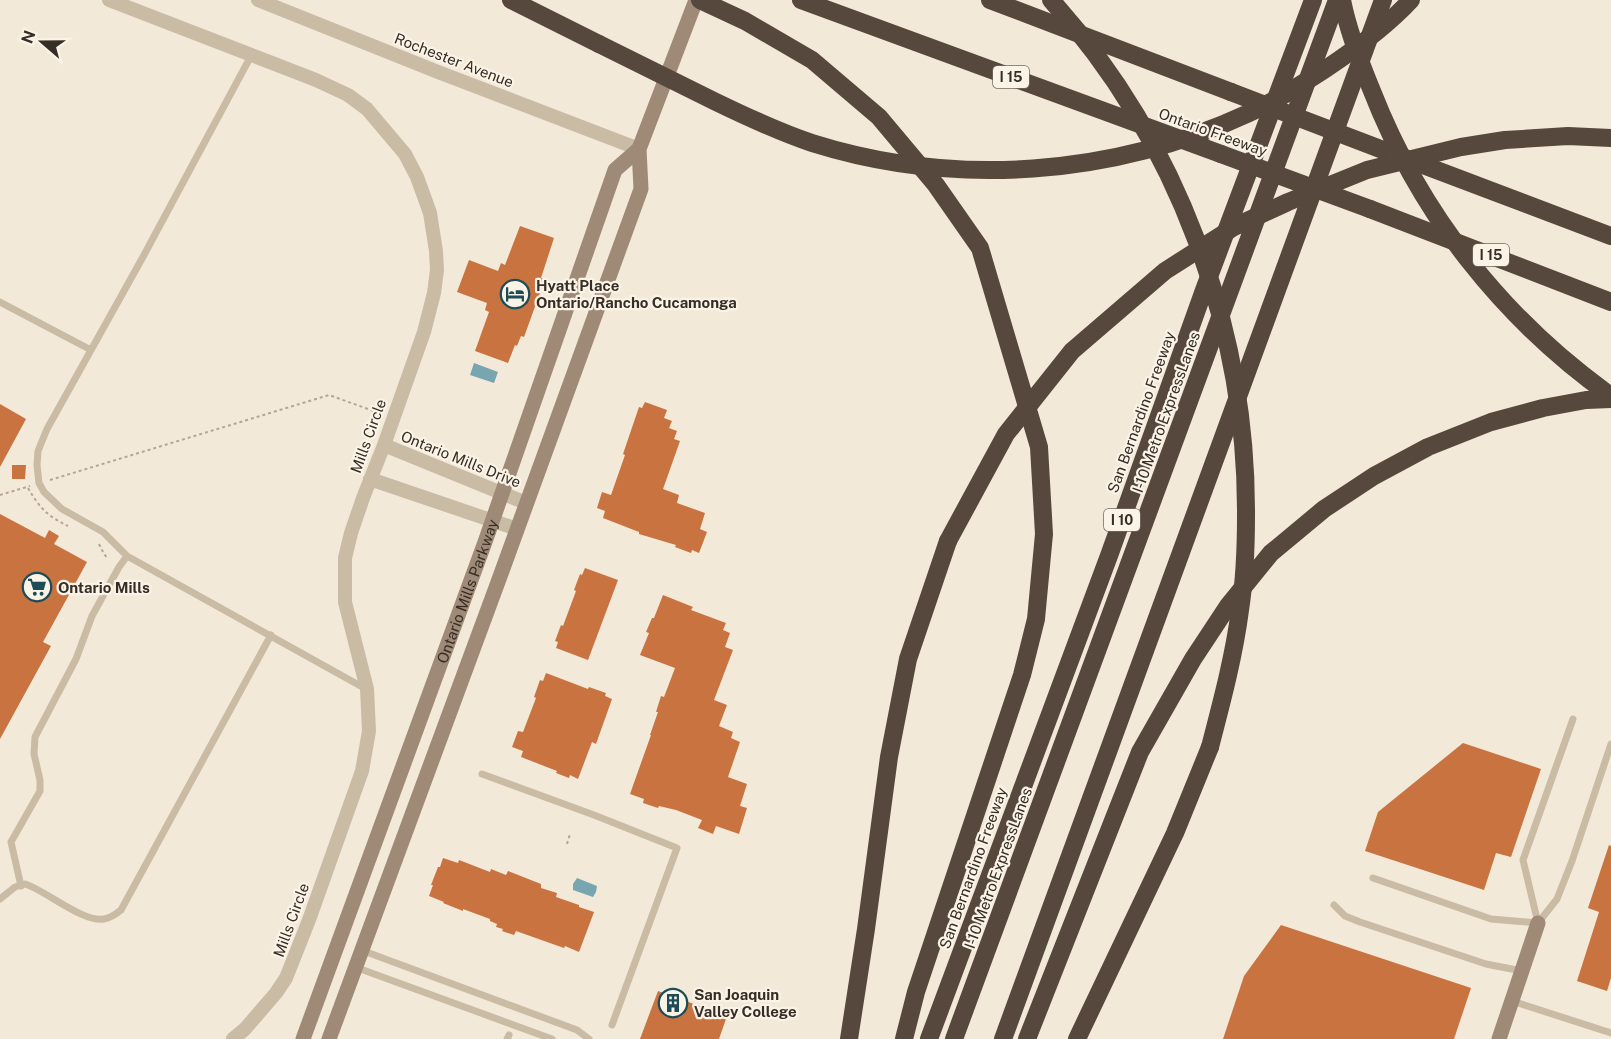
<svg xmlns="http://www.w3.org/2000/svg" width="1611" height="1039" viewBox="0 0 1611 1039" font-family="'Public Sans',sans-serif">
	<rect width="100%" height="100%" fill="#f2e9d9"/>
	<path fill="#78a6b0" d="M474,363L498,372L494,383L470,375Z
		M577,878L597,886L596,892L593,897L573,890V884Z"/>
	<path fill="#c97340" d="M520,226L554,238L541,278L545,279L524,337L521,336L517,346L515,345L508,363L475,351L489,312L485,310L487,303L457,292L469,260L498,271L501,263L505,265Z
		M645,402L667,410L664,418L672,421L669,428L677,431L674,439L680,441L663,489L679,495L677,503L705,513L700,529L707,532L699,553L692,550L691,553L675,547L676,545L639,534V532L603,518L605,511L597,508L602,492L611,495L625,455L623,454L639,407L642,408Z
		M0,404L26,419L0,467Z
		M12,465H26L25,479H12Z
		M0,514L45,538L49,530L59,536L54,544L87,562L43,642L51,646L0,739Z
		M585,568L618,580L588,660L556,648L558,642L555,641L561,625L563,626L576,591L574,590L580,574L582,575Z
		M663,595L693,607L691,610L726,623L723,630L730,633L725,647L733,650L714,700L727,705L719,726L733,732L731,738L740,742L728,777L747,784L740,806L747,808L739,834L716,826L713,834L698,828L702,820L676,810L659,806L658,808L643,803L644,799L630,794L651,735H650L658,712H656L661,696L664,697L675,668L640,655L649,633L646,632L652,618H654Z
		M546,673L588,689L589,687L606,693L605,696L612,699L596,744L592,742L578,779L570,775L569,778L556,773L557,771L521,757L523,751L512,747L518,731L523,732L536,698L534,697L540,680L543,681Z
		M1463,743L1541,769L1511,857L1496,853L1484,890L1365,851L1378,812Z
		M1609,845L1611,846V978L1607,991L1577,981L1599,912L1588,908Z
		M443,858L458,863L459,860L490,872L491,869L506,875L508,871L541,884V888L557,893L556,897L579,905V907L594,912L579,952L565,946L564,948L516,931L514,935L502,931L503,929L496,927L497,924L490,921V919L463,909V911L443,903L444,902L429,896L433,885H431L438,867H440Z
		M1281,925L1471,988L1454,1039H1223L1244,976Z
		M658,991L727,1016L719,1039H640Z"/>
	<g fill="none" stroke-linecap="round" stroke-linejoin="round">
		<path stroke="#b6a58f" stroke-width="2" stroke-dasharray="3 3" stroke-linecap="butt" d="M50,480L329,395L382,414
			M28,488C39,507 47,516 68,526
			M0,495L30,486
			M99,544L104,554L108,559
			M567,844L570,834"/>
		<path stroke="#cabba5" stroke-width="7" d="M252,54L144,255L47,429L38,451L37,465L39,483L44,492L62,509L103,532L127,556L366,689
			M0,302L91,350
			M482,774L594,815L677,848L612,1025
			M1373,878L1491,919L1538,923
			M21,886L11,842L40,791V780L34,754L35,737L76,659L92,616L119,567L127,556
			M0,899L15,887L25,884C47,891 83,923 104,919C111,918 116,914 121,910L271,635
			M1334,905L1345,916L1360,922L1486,964L1522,971
			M1538,923L1523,860L1573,719
			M1538,923L1557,899L1572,861L1611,744
			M361,950L577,1030L589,1039
			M355,967L552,1039
			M1512,1001L1611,1033
			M507,1039L509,1035"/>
		<path stroke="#cabba5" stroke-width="14" d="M109,0L316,80L348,95L367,109L405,154L417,177L430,213L436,251L437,270L434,293L424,332L384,445L363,498L351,533L345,558V602L367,689L369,731L362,771L309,920L286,978L276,993L245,1029L233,1039
			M258,0L438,72L639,149
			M384,445L526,503
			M370,479L517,529"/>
		<g stroke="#9e8a76" stroke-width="15">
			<path id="s1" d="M303,1039L485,542L615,170L639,149"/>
			<path d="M329,1039L498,582L641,189L639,149L696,0"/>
			<path d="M1499,1039L1538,923"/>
		</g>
		<path stroke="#57483d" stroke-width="18" d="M511,0L599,44
			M700,0L745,21L812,60L879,117L936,185L980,248L1039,447L1044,534L1036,619L1022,675L916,992L904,1039
			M801,0L1221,154
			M990,0L1231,92
			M1402,157L1611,236
			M1370,209L1611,302
			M849,1039L866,929L889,757L908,659L948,541
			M929,1039L1110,553L1204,290L1313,0
			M954,1039L1337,0
			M1003,1039L1383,0
			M1027,1039L1140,752L1193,659L1228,606L1271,553L1324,509L1374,476L1428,447L1491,422L1543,408L1586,400L1611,399
			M1077,1039L1175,833L1210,747"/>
		<path stroke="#57483d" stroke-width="18" d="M1051,0C1177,139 1247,328 1246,515C1246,546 1245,578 1240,610C1234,656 1222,701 1210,747
			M1342,0C1348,31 1360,62 1372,91C1420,214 1503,319 1611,396
			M599,44C638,63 677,83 716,102C747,117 779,132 812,143C955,188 1113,176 1249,113C1276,101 1302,84 1327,68C1357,48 1387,26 1411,0
			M1231,92L1383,150
			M1221,154L1370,209
			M948,541L1006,434L1072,351L1165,271L1234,227L1288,202L1367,170L1461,147L1505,140L1568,136L1611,138"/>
	</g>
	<defs>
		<g id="hotel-ring" transform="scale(1.5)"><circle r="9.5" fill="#faf3e6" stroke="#1b4c58" stroke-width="1.5"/><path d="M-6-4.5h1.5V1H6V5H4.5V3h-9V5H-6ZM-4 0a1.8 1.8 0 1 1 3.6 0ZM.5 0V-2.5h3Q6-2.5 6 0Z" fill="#1b4c58"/></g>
		<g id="supermarket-ring" transform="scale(1.5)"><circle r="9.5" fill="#faf3e6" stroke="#1b4c58" stroke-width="1.5"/><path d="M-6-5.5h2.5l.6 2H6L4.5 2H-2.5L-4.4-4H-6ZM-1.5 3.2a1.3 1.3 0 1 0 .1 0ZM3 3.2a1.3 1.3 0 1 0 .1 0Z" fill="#1b4c58"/></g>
		<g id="building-ring" transform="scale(1.5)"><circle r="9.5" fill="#faf3e6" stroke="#1b4c58" stroke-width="1.5"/><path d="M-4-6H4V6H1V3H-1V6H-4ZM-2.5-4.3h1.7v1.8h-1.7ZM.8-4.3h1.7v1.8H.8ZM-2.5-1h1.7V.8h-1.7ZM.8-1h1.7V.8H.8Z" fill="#1b4c58"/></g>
	</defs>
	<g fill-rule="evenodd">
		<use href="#hotel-ring" x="515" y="294"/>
		<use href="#supermarket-ring" x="37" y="587"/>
		<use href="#building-ring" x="673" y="1003"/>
	</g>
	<g text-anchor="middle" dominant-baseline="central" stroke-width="4.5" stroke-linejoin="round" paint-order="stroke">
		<g fill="#faf3e6" stroke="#716860" stroke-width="1.5">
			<rect x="993" y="66" width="36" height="22" rx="4.5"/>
			<rect x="1473" y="244" width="36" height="22" rx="4.5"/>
			<rect x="1104" y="509" width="36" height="22" rx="4.5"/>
		</g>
		<g font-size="14" font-weight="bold" fill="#362d26">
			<text x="1011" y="77">I 15</text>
			<text x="1491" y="255">I 15</text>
			<text x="1122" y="520">I 10</text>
		</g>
		<g font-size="15" fill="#362d26" stroke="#faf3e6">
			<text transform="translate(454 60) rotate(21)">Rochester Avenue</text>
			<text transform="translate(1213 132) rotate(20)">Ontario Freeway</text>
			<text transform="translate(1141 412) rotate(-70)">San Bernardino Freeway</text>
			<text transform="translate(1166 412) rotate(-70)">I-10 Metro ExpressLanes</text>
			<text transform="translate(368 436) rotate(-70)">Mills Circle</text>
			<text transform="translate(461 459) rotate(22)">Ontario Mills Drive</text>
			<text stroke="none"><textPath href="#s1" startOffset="477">Ontario Mills Parkway</textPath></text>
			<text transform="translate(973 868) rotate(-70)">San Bernardino Freeway</text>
			<text transform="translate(998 868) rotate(-70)">I-10 Metro ExpressLanes</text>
			<text transform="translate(291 920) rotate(-70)">Mills Circle</text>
		</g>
		<g font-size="15" font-weight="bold" fill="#362d26" stroke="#faf3e6" text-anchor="start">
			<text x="536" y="285">Hyatt Place<tspan x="536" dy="17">Ontario/Rancho Cucamonga</tspan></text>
			<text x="58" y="587">Ontario Mills</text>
			<text x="694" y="994">San Joaquin<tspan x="694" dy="17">Valley College</tspan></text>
		</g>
	</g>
	<g transform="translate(42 42) rotate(290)" stroke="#faf3e6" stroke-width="4.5" paint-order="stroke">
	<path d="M0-4.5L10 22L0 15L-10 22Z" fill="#362d26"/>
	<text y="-9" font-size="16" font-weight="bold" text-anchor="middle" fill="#362d26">N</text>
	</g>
</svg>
